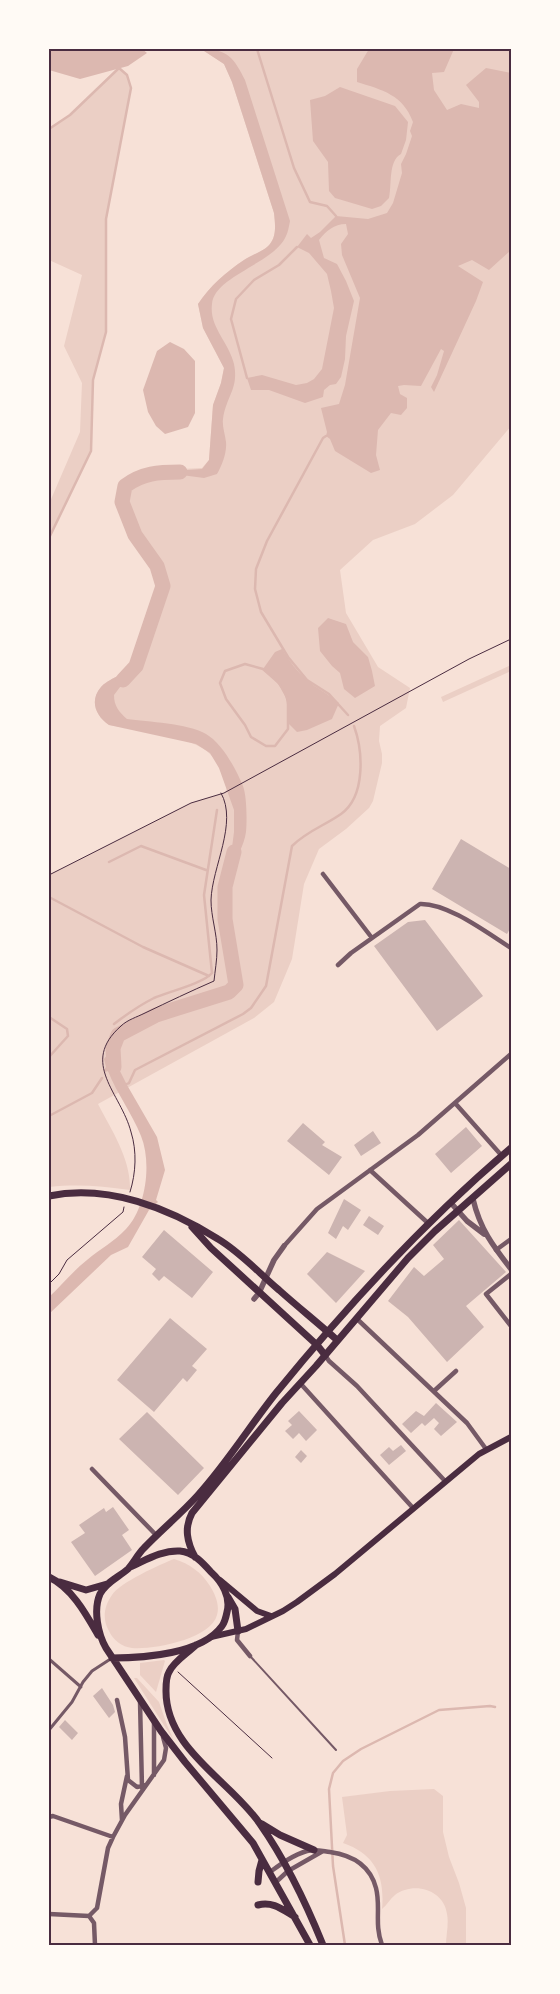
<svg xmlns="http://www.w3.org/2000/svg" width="560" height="1994" viewBox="0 0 560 1994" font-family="'Roboto Condensed',sans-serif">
	<rect width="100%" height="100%" fill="#f7e1d7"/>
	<path fill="#ebcfc5" d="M201,49H511V426L453,495L415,524L373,540L340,570L346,613L378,667L410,688L406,708L380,726L379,741L382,754V763L373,801L369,808L346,829L319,849L304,884L292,959L274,1002L254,1018L98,1104C112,1131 131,1159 130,1190C102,1186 77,1184 49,1187V875L191,803L224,793L227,789C223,777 219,763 210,754C193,736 134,729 109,725C96,716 89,701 101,687C107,680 127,672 136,666L163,586L157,566L135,535L122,502L125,486C147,470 175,469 202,468L209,460L213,405L221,383L224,368L203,328L198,304C210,286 226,272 244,260C251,255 265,251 270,244C277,235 275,223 274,213L232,82L224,64Z
		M119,68L127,75L131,88L106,219V332L93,380L91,451L49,538V504L80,432L82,383L64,346L82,275L49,260V129L70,115Z
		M511,665V671L443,702L441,697Z
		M174,1559C190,1564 201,1572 210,1586C215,1594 220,1605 217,1615C211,1639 153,1650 132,1648C122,1647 113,1640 109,1631C102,1619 104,1606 112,1595C119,1583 161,1564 174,1559Z
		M164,1660L165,1661L156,1692L140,1675V1663Z
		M134,1678H137L159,1702L167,1725L174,1741Z
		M434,1789L443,1796V1832L449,1857L459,1883L466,1908V1945H446C446,1935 449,1924 447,1914C444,1890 414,1881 395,1895C390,1899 387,1905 382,1909C385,1876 375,1854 343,1843L347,1835L342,1797L390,1791Z"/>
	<path fill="#dcb8b0" d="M49,49H142L147,53L128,66L80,79L49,70Z
		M201,49C228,49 234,58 245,80L290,221C289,226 288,232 286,236C275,263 214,276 212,304C209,327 229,342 234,364C239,389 226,396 223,419C222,426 225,434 226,442C227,453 222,465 217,474L204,478L159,472L202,469L209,460L213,405L221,383L224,368L203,328L198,304C210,286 226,272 244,260C251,255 265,251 270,244C277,235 275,223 274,213L232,82L224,64Z
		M369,49H454L444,72L432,73L434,90L447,110L461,104L479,108V102L466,85L486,68L511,73V250L489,270L472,260L458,266L483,282L476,301L434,392L431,387L437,375L444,351L441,349L421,386L404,385L398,386L400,394L407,398V408L401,415L391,413L378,430L376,455L380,470L371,473L335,451L330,439L326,436L327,432L321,408L339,404L345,385L360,298L342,255L341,244L348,234L346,224C334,224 326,231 319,240L324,258L337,264L346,281L354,301L346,336L345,359L341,377L336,384L330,385L324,390L323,397L305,403L269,390H251L247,378L262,375L296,385L307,383L314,379L322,369L334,308L331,291L327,274L309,253L297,247L307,234L311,238L320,232L336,216L368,219L387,213L393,203L402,173L401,164L406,154L412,136L410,131L413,122C403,95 383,90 357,82V69Z
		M340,87L395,106L408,122L406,140L401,154C388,161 392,185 389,198L381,206L372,209L335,198L329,191L328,162L313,141L310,100L325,96Z
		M170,342L184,349L195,361V413L188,427L165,434L156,426L148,412L143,390L157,351Z
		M328,618L346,624L353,642L368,657L372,671L375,686L355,698L344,689L340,673L332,666L320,651L318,628Z
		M282,649C289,660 297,672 307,680C317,689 329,694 339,703L332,719L307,730L297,732L289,724C287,694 286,690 263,669L275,652Z
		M136,666L114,695C114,706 119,712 127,719C148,722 187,723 206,734C222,743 236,769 243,786C247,797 247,821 246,832C244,846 236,859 229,871L234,832V810L219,768L210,753L196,744L109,725C96,716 89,701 101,687C107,680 127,672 136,666Z
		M113,1048L119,1058V1069L126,1083L129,1082L130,1084L127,1085L157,1137L165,1170L156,1200L158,1202L149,1210L128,1247L111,1255L49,1314V1297C62,1285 73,1271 87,1260C100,1249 114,1242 126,1229C146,1208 152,1163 141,1136C132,1113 117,1094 108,1071L105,1072L104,1070L106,1067L104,1059Z"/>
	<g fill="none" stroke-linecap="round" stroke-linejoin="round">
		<path stroke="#dcb8b0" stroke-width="2.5" d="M257,49L294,168L310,202L327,206L336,216
			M49,129L70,115L119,68L127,75L131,88L106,219V332L93,380L91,451L49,538
			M247,378L231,319L236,299L254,280L279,265L297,247
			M326,436L323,438L267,541L256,569L255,589L261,612L288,657L307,680L329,694L348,715
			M245,664L263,669L279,683L288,699V729L275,746H266L251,737L245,725L226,699L220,683L225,671Z
			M109,862L141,846L206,870
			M49,897L143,947L209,976
			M49,1017L67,1029L68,1036L49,1057
			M114,1024C127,1014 140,1005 154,998C168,992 204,983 212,973L204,895L217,810
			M129,1083L135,1070L243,1014L251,1008L266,986L292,846C307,831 324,826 341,814C366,796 363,751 354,726
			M49,1116L92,1093L102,1078
			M345,1945L333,1866L329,1789L333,1773L343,1761L361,1749L439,1710L490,1706L495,1707"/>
		<path stroke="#dcb8b0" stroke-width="15" d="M123,680L136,666L163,586L157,566L135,535L122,502L125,486C142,473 159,472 180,472
			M114,1067L113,1048L118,1035L156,1015L229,992L236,985L225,919V887L234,852"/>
	</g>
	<path fill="#ccb4b1" d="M461,839L511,869V927L507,934L432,889Z
		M425,920L483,996L437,1031L374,946L408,922Z
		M303,1123L325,1142L322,1145L342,1157L329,1175L287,1141Z
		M466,1127L482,1146L451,1173L435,1154Z
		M373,1131L381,1143L361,1156L354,1145Z
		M344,1199L361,1210L348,1230L343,1226L336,1239L328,1233Z
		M369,1216L384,1226L378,1235L363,1225Z
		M459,1220L506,1272L466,1306L484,1327L447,1362L408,1317L388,1301L414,1267L424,1276L444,1259L433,1245Z
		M164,1230L213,1272L192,1298L164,1276L159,1281L152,1274L156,1269L142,1257Z
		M327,1252L365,1271L336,1303L307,1274Z
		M170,1318L207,1349L192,1366L197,1370L187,1382L183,1378L154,1412L117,1380Z
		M436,1403L457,1422L441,1436L434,1429L439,1423L434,1418L425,1426L422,1423L411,1433L402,1424L416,1411L424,1416Z
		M299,1411L317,1430L306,1441L299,1433L293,1439L285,1431L292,1425L288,1421Z
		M147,1412L204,1468L178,1495L119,1439Z
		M401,1445L406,1451L389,1465L380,1455L389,1447L393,1451Z
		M301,1450L307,1456L301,1463L295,1457Z
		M113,1507L129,1530L122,1535L132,1550L95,1576L71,1542L85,1533L79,1525L104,1508L106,1512Z
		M102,1688L113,1705L115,1712L109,1718L93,1696Z
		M65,1720L78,1733L72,1740L59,1727Z"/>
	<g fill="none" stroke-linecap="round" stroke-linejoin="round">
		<path stroke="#4a2c40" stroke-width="1" d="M49,875L191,803L224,793L469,659L511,639
			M130,1192C136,1173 137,1151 131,1132C121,1093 79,1063 121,1026C127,1020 137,1017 145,1013C168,1002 191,991 214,981C215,971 217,960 217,950C217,933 211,917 211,900C212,867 238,823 221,793
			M49,1284L59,1274L67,1260L123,1212L124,1207
			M178,1672L272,1758"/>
		<path stroke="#755966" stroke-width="2" d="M250,1656L336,1750"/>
		<path stroke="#755966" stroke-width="3" d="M49,1659L81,1687
			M49,1730L72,1702L83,1682L92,1671L112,1658"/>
		<path stroke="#755966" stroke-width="4.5" d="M323,874L372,938
			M338,965L351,953L420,904C448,903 487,933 511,948
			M455,1103L502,1156
			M370,1170L429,1224
			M284,1246L317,1209L418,1135L511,1054
			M496,1250L511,1239
			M511,1274L486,1294L511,1326
			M356,1318L467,1423L486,1449
			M325,1355L329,1361L357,1386L445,1481
			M300,1383L413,1508
			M434,1391L456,1371
			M92,1469L157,1536
			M238,1631L237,1640L250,1656
			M117,1700L125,1737L128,1780L137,1787L146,1785
			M140,1701L142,1788
			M154,1723V1775
			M49,1817L53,1816L113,1837
			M122,1820L121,1804L127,1776
			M270,1872C281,1864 293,1855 307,1851C315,1849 322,1851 330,1852C351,1855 370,1865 376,1888C381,1907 374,1924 382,1945
			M276,1882L288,1871L323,1851
			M49,1914L89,1916
			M89,1916L97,1908L108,1848L113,1837L125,1815L164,1760L166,1748L163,1737
			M89,1916L94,1923L95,1945"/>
		<path stroke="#755966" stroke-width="5.5" d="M473,1199C480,1229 493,1246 511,1269
			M451,1203L467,1221L484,1234
			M254,1299L259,1293L274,1260L284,1246"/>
		<path stroke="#4a2c40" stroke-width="6" d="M220,1580L257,1611L271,1616
			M211,1637L246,1629L283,1611L297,1602L335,1574L479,1454L511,1437"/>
		<path stroke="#4a2c40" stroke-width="7" d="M49,1196C108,1184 169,1208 218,1239C240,1252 259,1273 279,1290C298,1307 318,1323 337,1340
			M192,1227L211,1248L317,1345L325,1355"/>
		<path stroke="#4a2c40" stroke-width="7" d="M195,1557C187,1542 184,1528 192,1513L282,1403L316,1366L408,1258L435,1231L511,1164
			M49,1577C72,1588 86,1614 98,1635
			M60,1582L86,1590L107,1584
			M228,1597L235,1609L238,1631
			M196,1645C188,1653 174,1661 169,1672C166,1677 166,1684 166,1690C165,1749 231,1781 260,1824C286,1861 306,1903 323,1945
			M112,1658C144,1658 202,1654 222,1626C225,1622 226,1617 227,1612C231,1597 222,1582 211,1572C203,1563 193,1552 180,1551C162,1550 146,1560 130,1567
			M262,1824L280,1835L314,1850
			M258,1882L259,1871L262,1860
			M258,1905C273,1901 283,1910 295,1917
			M310,1945L253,1843L185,1762L161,1731L106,1648C98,1634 93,1610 100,1594C106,1582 119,1577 128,1569C134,1562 138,1554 144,1548C161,1530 181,1514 198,1495C227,1463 249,1427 276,1393C347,1306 425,1221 511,1148"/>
	</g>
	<rect width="560" height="1994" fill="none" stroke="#fffaf5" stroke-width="100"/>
	<rect x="50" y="50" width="460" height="1894" fill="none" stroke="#4a2c40" stroke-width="2"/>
</svg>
